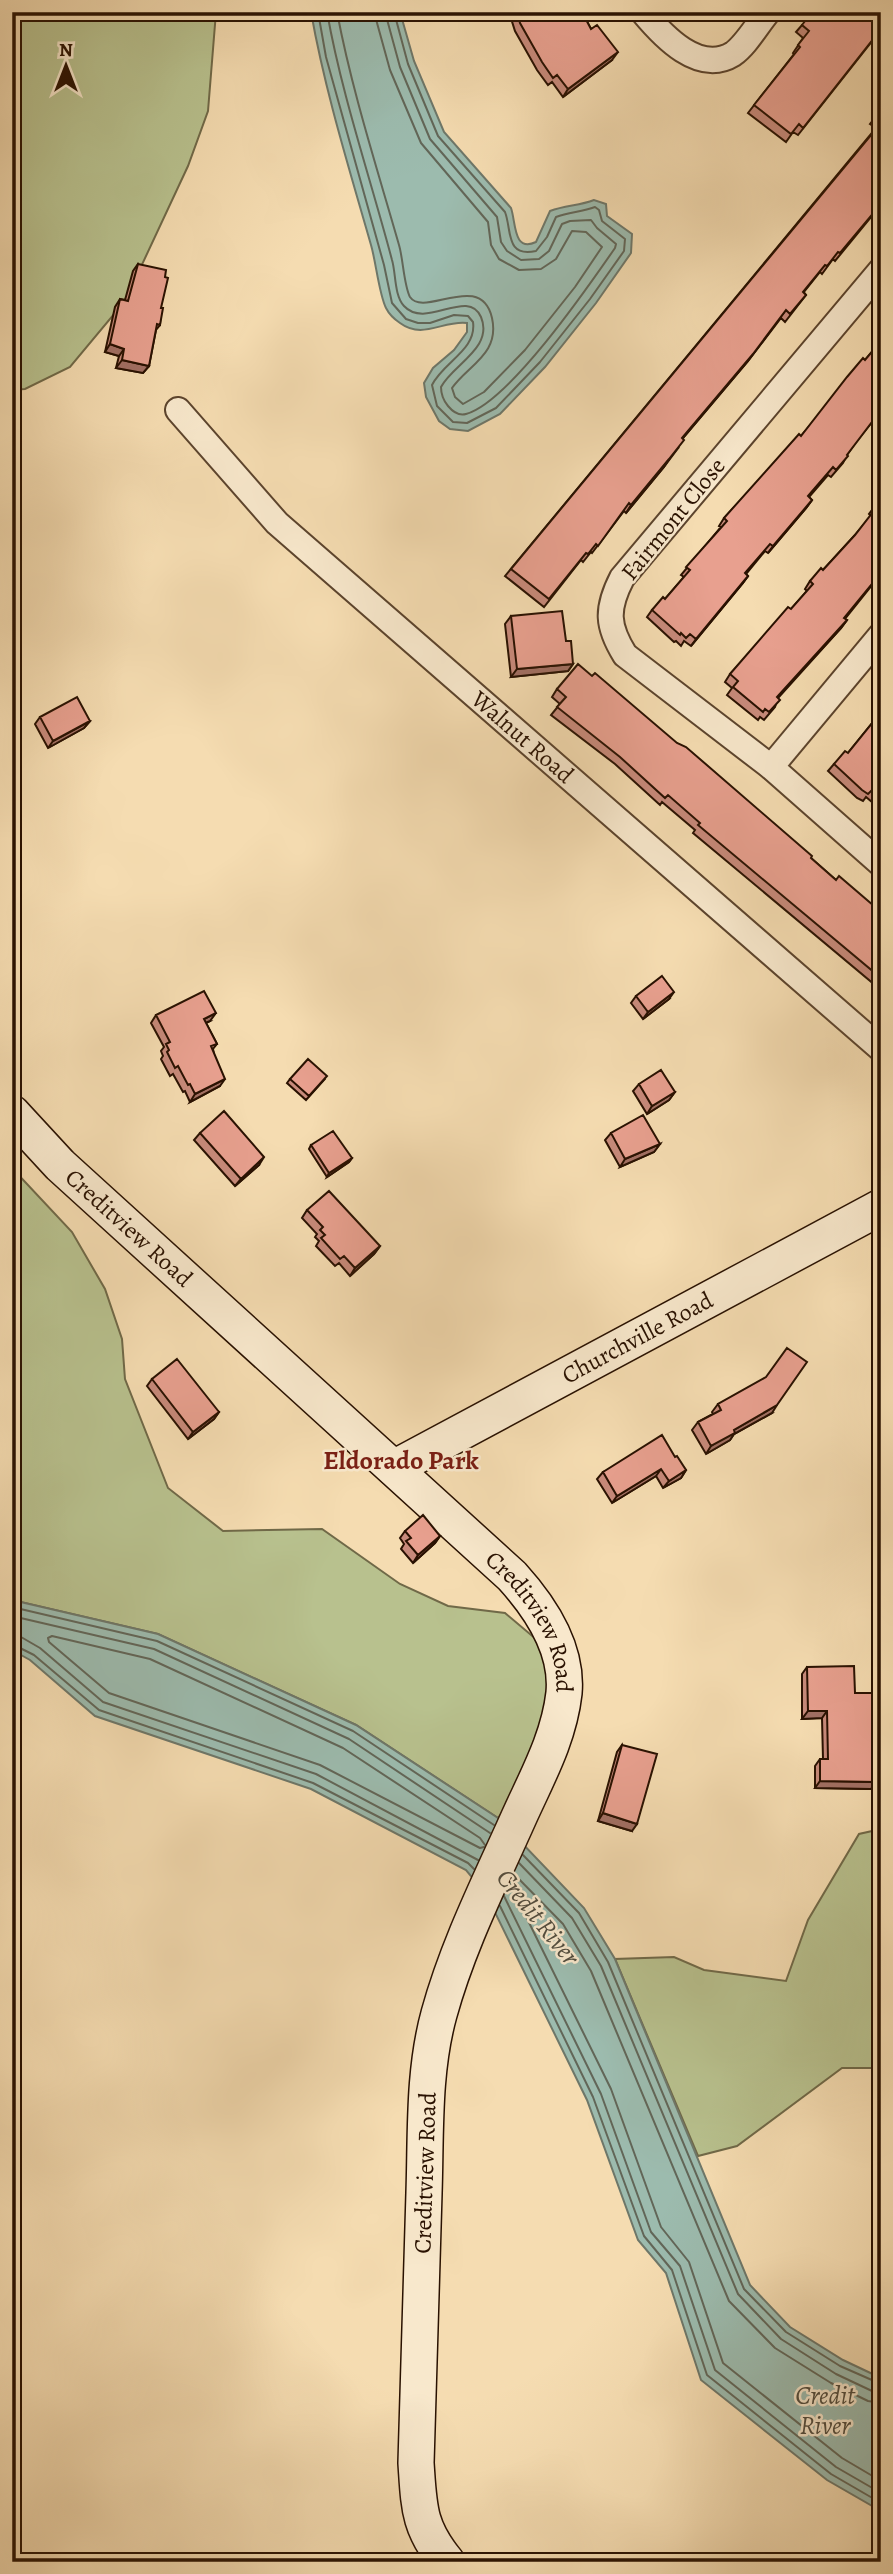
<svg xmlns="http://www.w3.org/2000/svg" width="893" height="2574" viewBox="0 0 893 2574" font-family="Alegreya,serif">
	<rect width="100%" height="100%" fill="#f5dcb1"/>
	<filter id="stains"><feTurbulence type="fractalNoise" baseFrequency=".00286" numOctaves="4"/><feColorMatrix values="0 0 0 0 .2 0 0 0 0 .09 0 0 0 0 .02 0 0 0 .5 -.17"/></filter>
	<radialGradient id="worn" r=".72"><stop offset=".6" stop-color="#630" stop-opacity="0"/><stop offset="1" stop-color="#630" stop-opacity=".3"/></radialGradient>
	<path fill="#b8c18e" stroke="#706948" stroke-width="2" d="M12,12H216L208,111L188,166L125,301L70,367L25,389L12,390Z
		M12,1168L72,1232L105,1289L122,1339L125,1379L168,1488L223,1531L322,1529L400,1584L448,1606L505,1613L543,1645L558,1745L498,1818L356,1725L158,1634L12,1600Z
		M881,1829V2068H842L737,2146L698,2156L615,1959L674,1957L704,1970L786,1981L808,1920L859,1834Z"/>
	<path fill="#9cbbae" stroke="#6e7769" stroke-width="2" d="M311,12H400L414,61L444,132L511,208C516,222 513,253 536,242L550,211C566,205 579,206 594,200L606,204L607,216L632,234L631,253L596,303L545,367L500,414L468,431L450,429L439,421L426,397L424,383L433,368L454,350L467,332V323C443,320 423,340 400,323C394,319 389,314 386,308C379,294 376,262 371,245C349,168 325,91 311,12Z
		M12,1600L158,1634L356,1725L498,1818L584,1908L615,1959L750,2285L790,2327L843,2360L881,2378V2511L827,2480L701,2380L666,2273L638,2240L587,2100L486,1894L466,1870L311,1789L95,1716L30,1660L12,1650Z"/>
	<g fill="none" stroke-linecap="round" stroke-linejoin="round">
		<path stroke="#626658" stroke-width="2" d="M318,12L326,57L384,265L392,303L406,319L418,323H430L454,315L468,316L473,322C477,350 443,362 432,385L437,406L453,422L467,423L496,408L540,362L590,299L624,251L625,239L602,221L599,210L595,207C581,212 569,212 556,217L547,237L536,251C505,258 512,230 505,212L438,136L408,64L394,12
			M327,12C342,96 370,177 392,260C396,273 394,295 404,306C426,330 468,287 481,317C494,348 452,365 441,387C441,394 443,400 448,406C453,412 459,416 466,414C509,402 588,287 615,248L616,244L597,228L591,220L570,221L562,224L549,251L539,259L521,260L507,251L501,242L497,217L430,139L400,67L385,12
			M337,12C352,91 377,168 399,245C403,258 404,286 410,297C424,318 481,270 492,318C500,354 468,365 452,388L455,397L463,404L484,392L525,350L575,287L602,247L586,232L572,231L556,259L541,269L519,270L499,259L491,245L488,222L421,143L390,70L374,12
			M12,1607L157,1641L353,1731L494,1825
			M12,1616L154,1649L349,1739L490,1833
			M12,1635L21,1637L40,1648L103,1702L316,1774L478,1860
			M12,1644L34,1655L99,1710L313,1783L468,1863L474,1869
			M484,1847L480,1848L320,1765L109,1693L49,1642L48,1638L52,1636L150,1659L343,1748L480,1838L485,1845
			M523,1855L579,1913L608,1962L744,2289L786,2332L840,2366L881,2384
			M519,1863L572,1918L601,1966L738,2294L781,2339L836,2374L872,2391L881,2393
			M514,1874L563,1924L591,1971L729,2301L775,2348L831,2383L868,2401L881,2403
			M510,1884L611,2089L661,2227L689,2262L723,2363L842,2458L881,2481
			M504,1896L601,2094L651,2232L680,2266L715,2370L836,2467L881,2493
			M500,1906L593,2097L644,2236L672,2270L707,2375L831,2474L881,2503"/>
		<g stroke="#5c442d" stroke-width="28">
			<g id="street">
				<path d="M643,12C663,36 699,75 733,54C746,45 757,25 768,12"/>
				<path d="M881,270L622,578C606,609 607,626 625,655L771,767L881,864"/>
				<path id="s1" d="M178,410L277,523L881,1049"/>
				<path d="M771,767L881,635"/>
			</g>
		</g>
		<g stroke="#291101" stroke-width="38">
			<g id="secondary">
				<path id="s2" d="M12,1113L60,1165L512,1576C541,1608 568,1649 564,1693C559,1738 537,1777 519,1817C490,1882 458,1945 439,2014C423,2072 426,2133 424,2193C422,2283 419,2373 416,2463C419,2506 418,2527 447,2562"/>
				<path id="s3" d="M394,1468L881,1207"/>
			</g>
		</g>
		<use href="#street" stroke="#f8e8cc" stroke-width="24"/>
		<use href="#secondary" stroke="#f8e8cc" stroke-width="35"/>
	</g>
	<path fill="#c88a7b" stroke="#291101" stroke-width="2" d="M509,12H582L591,29L612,60L563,97L552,82L548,85L537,70L515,31Z
		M802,25L881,30L798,135L793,132L786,142L748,113L794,54L793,53L803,38L796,32Z
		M881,110V205L835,261L833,259L822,274L820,272L804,292L806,295L785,322L781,318L748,361L683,438L664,467L626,513L624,511L592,553L591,552L583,562L581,560L544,607L505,576L876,128L870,124Z
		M138,264L161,308L160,325L156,330L149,366L143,373L116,368L119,356L105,352L115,307L120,299L125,300L133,271Z
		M881,341V411L856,442L847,455L843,463L831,477L828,475L809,497L812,500L807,507L768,553L765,551L746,574L748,576L743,583L691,646L684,641L681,646L676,641L674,642L647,617L652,610L665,599L684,577L681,575L721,527L719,526L724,518L801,436Z
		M881,498V574L845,619L847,620L841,628L778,698L775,707L764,720L760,717L758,720L727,695L732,688L725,682L730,674L791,609L807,591L805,589L810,581L823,570L855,535L871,516L869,514Z
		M511,616L573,664L568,671L511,677L505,624Z
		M557,689L811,858L836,880L881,912V990L693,833L695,830L662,802L660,805L615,764L551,715L560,704L552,697Z
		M881,712V791L872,802L866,797L863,801L857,798L828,771L834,764L848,753Z
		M40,717L90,721L84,728L48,748L35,724Z
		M636,996L669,999L643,1019L631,1003Z
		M156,1015L210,1021L206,1023L217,1044L213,1049L220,1086L190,1102L185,1091L183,1092L173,1074L170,1076L161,1059L163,1056L161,1051L164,1047L151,1023Z
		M290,1079L324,1080L306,1100L287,1083Z
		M639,1084L675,1092L669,1100L647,1114L633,1091Z
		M200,1133L259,1165L235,1186L194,1140Z
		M611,1133L660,1144L654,1152L620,1167L605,1140Z
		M311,1145L352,1158L349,1162L327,1177L309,1149Z
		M307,1210L380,1246L374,1254L350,1276L339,1263L335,1266L316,1246L319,1241L315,1237L317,1234L302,1218Z
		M152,1379L219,1412L214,1419L188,1439L147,1386Z
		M718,1404L772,1413L734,1434L730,1440L706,1454L692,1430L698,1422L713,1414L712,1412Z
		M675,1457L686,1470L681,1478L663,1488L656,1476L612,1503L597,1479L603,1472Z
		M405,1531L440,1536L435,1543L413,1563L401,1549L404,1544L400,1538Z
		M807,1667L855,1693H881V1726H876V1768L878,1767H881V1801L873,1802V1788L871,1789L815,1788V1766L820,1759H823L822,1718L802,1719V1674Z
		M622,1745L632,1831L598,1821L617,1752Z"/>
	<path fill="#a27064" stroke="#291101" stroke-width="2" d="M618,52L612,60L563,97L568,89Z
		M786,310L748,361L677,445L682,438Z
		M110,344L124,349L119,356L105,352Z
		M122,360L149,366L143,373L116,368Z
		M679,447L664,467L626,513L631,505Z
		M812,500L807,507L768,553L773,546Z
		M748,576L743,583L691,646L696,639Z
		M847,620L841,628L771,704L777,697Z
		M573,664L568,671L511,677L517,669Z
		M90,721L84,728L48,748L53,741Z
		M674,992L669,999L643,1019L648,1012Z
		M216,1013L210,1021L199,1026L204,1019Z
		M225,1079L220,1086L190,1102L195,1094Z
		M675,1092L669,1100L647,1114L652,1106Z
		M660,1144L654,1152L620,1167L625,1159Z
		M264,1157L259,1165L235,1186L241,1179Z
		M352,1158L349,1162L327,1177L329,1173Z
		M380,1246L374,1254L350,1276L355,1268Z
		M777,1405L772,1413L734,1434L730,1440L706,1454L711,1446L734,1430Z
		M219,1412L214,1419L188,1439L193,1432Z
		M661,1469L656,1476L612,1503L617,1496Z
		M686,1470L681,1478L663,1488L669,1481Z
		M440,1536L435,1543L413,1563L418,1555Z
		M808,1711H827L822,1718L802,1719Z
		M881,1718V1726H870L875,1719Z
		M820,1781L877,1782L871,1789L815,1788Z
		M878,1794H881V1801L873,1802Z
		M603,1813L637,1824L632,1831L598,1821Z"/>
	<path fill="#e8a08f" stroke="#291101" stroke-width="2" d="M517,12H582L591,29L597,25L618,52L568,89L557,75L553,78L542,62L520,23Z
		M812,12H881V29L803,128L799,124L791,134L754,105L800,47L798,45L809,31L802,25Z
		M881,110V120L876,116Z
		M881,123V204L840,253L838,252L827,266L825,265L803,292L806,295L790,314L786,310L753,354L682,438L684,440L669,459L631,505L629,503L598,546L596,544L588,554L586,553L549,599L511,569Z
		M138,264L166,270L165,277L168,278L161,308H163L160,325L157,324L149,366L122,360L124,349L110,344L120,299L128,301Z
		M881,341V410L847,455L848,456L836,470L833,467L808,496L812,500L773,546L770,544L745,573L748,576L696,639L690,634L686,638L681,633L680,635L652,610L663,597L665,599L690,570L686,567L727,521L724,518L799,434L801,436L847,377L863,358L865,360Z
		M881,498V573L844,618L847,620L777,697L780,700L769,712L765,709L763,712L733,687L738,681L730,674L788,607L791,609L813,584L810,581L821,568L823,570L855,535L876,508L874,506Z
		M562,611L566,641H571L573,664L517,669L511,616Z
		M578,664L592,676L595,673L677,743L686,747L812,856L811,858L836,880L839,876L881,912V978L698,825L700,823L668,795L665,798L620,757L557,707L566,697L557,689Z
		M77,697L90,721L53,741L40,717Z
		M881,712V790L877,794L872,790L868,794L862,790L834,764L845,751L848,753Z
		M12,855L17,876L12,877Z
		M662,976L674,992L648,1012L636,996Z
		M204,991L216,1013L204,1019L217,1044L211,1046L225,1079L195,1094L190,1084L188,1085L178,1066L175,1068L167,1052L169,1050L166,1044L170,1042L156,1015Z
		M308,1059L327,1076L309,1096L290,1079Z
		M661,1070L675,1092L652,1106L639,1084Z
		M224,1111L264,1157L241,1179L200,1133Z
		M643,1115L660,1144L625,1159L611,1133Z
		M333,1131L352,1158L329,1173L311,1145Z
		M329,1191L380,1246L355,1268L344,1256L340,1259L321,1238L325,1235L320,1230L323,1227L307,1210Z
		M787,1348L807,1362L777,1405L734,1430L735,1433L711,1446L698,1422L721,1410L718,1404L766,1377Z
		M177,1359L219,1412L193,1432L152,1379Z
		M662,1435L675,1457L677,1456L686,1470L669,1481L661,1469L617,1496L603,1472Z
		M423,1515L440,1536L418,1555L406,1541L411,1538L405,1531Z
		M854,1666L855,1693H881V1718L875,1719L877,1782L820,1781V1759H828L827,1711H808L807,1667Z
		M622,1745L657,1754L637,1824L603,1813Z
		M878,1767H881V1794H878Z"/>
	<g text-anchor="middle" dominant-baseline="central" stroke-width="5" stroke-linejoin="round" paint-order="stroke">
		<g font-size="24" fill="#291101" stroke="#f8e8cc">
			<text transform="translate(673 519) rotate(-51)">Fairmont Close</text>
			<text stroke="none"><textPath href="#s1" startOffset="476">Walnut Road</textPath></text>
			<text stroke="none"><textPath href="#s2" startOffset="164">Creditview Road</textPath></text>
			<text stroke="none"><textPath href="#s3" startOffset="276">Churchville Road</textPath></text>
			<text stroke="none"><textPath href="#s2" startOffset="732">Creditview Road</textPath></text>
			<text transform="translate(425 2173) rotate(-88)">Creditview Road</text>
		</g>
		<g font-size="26" font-weight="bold" fill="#7a1f14" stroke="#f8e8cc">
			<text x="401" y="1460">Eldorado Park</text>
		</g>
		<g font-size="26" font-style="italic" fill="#514c3e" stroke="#f8e8cc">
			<text transform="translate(538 1917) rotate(51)">Credit River</text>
			<text x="825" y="2395">Credit<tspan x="825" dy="30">River</tspan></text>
		</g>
	</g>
	<rect width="893" height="2574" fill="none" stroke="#f5dcb1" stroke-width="42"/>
	<rect x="14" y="14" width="865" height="2546" fill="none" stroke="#291101" stroke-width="3.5"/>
	<rect x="21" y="21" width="851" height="2532" fill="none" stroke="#291101" stroke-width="2"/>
	<g transform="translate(66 66)" stroke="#f8e8cc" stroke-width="5" paint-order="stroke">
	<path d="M0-5L12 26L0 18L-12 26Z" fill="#291101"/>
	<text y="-10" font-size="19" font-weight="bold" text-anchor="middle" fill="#291101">N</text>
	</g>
	<rect width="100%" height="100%" filter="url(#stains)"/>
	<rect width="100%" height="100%" fill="url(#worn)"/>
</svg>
